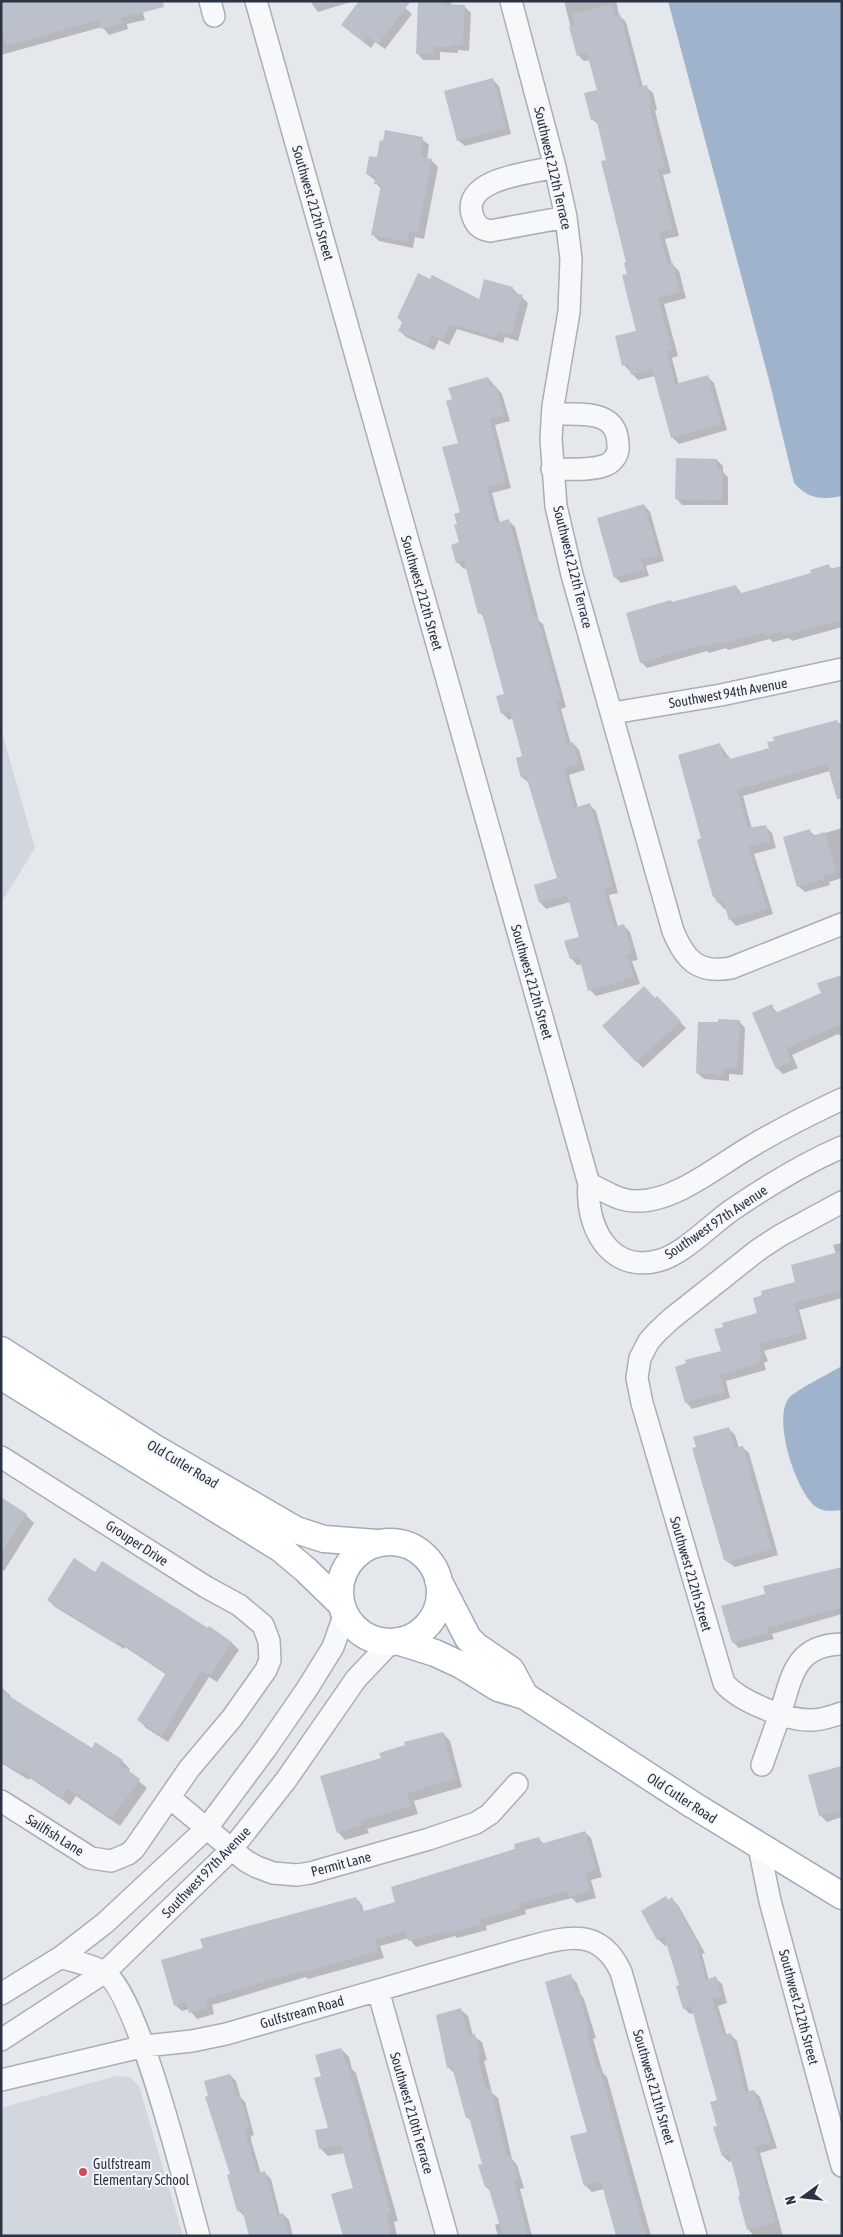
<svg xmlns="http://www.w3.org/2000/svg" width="843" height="2237" viewBox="0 0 843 2237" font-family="'Asap Condensed',sans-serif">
	<rect width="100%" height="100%" fill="#e4e7ec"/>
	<path fill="#d2d6de" d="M1,729L35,848L1,903Z
		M116,2076L130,2077L139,2086L183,2236H1V2108Z"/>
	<path fill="#9fb4cc" d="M668,1H842V496C822,500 808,499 794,483L769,380Z
		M842,1366V1510C833,1511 823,1512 816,1507C796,1492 772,1419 789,1398C794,1391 832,1372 842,1366Z"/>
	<path fill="#0003" d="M1,1H140L145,20L127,24L128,29L109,35L102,27L1,55Z
		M310,1H350L351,2L318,12Z
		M397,1L412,14L385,49L375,42L371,48L349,31Z
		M419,1H451V6H464L471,13L469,51L458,50V53L440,52V60H423L417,53Z
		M564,1H616L619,15L626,22L643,87H646L653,93L657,110L655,111L671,173L663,175L679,236L665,239L672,264L679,271L686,298L664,304L678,356L672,358L679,385L708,377L714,383L727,430L679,444L672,437L655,376L638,380L624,365L638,332L627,263L608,161L599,125L592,119L598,91L590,60L584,61L578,55Z
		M493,80L499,86L511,134L465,146L458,140Z
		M422,139L429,145L427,160L432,161L438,167L424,239L415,237L413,248L379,241L373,235L381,189L376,183V181L367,174L378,158Z
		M512,288L528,303L518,341L505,337L503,343L457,329L449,345L439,340L434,350L406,337L400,331L403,323L398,318L480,301Z
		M488,378L502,394L510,421L495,425L511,488L492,493L500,523L509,521L515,527L539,621L543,624L566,707L561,709L571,744L573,743L579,750L585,770L569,775L578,808L590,805L596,811L618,893L609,895L618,927L623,925L630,932L638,960L632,961L640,984L596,996L590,990L582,964L577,965L571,958L580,938L570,902L546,909L540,902L559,879L529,783L522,777L524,757L513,718L509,720L502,713L506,695L484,618L480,613L467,568L464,569L457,562L461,543L458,525L462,513L460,444Z
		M717,460L723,466V472L728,477V505H682L676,498Z
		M644,505L650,512L664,561L646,566L649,576L621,583L615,577Z
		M829,566L833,570L842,568V627L792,641L789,638L773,642L770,639L728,650L726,648L709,653L707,651L647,668L641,662L671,601L673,603L736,586L742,594L812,574Z
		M836,721L842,725V789L830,771L743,796L752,829L766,827L772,833L776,848L754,854L773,914L736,926L730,919L726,908L724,909L714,897L703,839L720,745L731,760L770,749Z
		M842,828V878L829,882L830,885L805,892L798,886L810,831L815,836Z
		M842,977V1037L838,1034L792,1055L798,1068L783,1074L777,1068L771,1006L778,1013L822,993Z
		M657,998L686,1028L643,1068L604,1026Z
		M739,1021L745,1028L743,1075L729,1074V1081L704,1079L697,1073Z
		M842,1243V1298L799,1310L807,1339L764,1351L768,1361L764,1363L766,1370L726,1381L730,1398L692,1409L686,1402L722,1351L759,1314L836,1254L833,1245Z
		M729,1429L735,1435L739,1448L742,1447L749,1453L778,1555L735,1567L725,1560Z
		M1,1498L26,1515L34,1523L4,1571L1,1569Z
		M842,1568V1614L772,1634L774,1639L739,1648L733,1642L766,1595L764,1587Z
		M95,1574L232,1643L239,1650L217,1682L209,1677L168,1742L146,1728L139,1720L167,1675L125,1647L124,1649L55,1607L48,1600Z
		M1,1687L11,1696L10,1698L92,1750L122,1761L130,1769L128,1772L147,1788L120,1826L76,1796L70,1805L30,1778L29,1780L1,1763Z
		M443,1733L450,1741L462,1787L414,1801L418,1814L367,1829L369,1833L345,1840L338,1832L382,1759Z
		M841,1763H842V1817L827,1822L820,1815L842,1767Z
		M585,1832L591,1838L602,1877L591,1880L596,1898L577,1903L572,1898L525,1910L526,1914L486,1926L487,1930L457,1938L455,1936L416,1947L409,1938L380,1946L384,1958L308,1979L306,1977L212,2005L214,2014L197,2019L189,2009L182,2011L175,2005L204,1948L356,1898L362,1905L364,1912L397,1903L538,1838L544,1844Z
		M666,1898L669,1901L672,1899L678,1905L705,1953L702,1954L709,1980L715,1978L722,1984L727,2003L718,2006L727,2036L730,2034L737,2041L749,2092L754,2091L760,2097L777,2148L760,2153L783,2236H754L748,2229L732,2161L729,2162L723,2156L718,2127V2101L694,2013L690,2014L684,2008L680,1986L668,1944L665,1946L658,1939L642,1911Z
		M570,1976L577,1983L581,1995L584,1999L596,2038L593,2039L603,2073L607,2077L651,2236H617L604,2189L592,2192L585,2185L588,2132Z
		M460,2009L468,2016L473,2036L482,2042L487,2060L484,2061L492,2093L498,2098L512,2159L517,2165L524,2188L520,2189L532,2236H498L495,2225L500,2223L491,2192L486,2187L483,2165L472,2122L467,2117L456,2075L449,2068L437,2016Z
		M341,2049L349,2057L352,2069L356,2073L398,2221L394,2222L397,2236H344L355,2189L344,2153L328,2156L320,2148L330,2129L323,2077Z
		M230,2075L236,2081L241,2098L245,2102L254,2135L251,2136V2140L261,2174L264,2172L271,2179L280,2215L283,2214L289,2220L293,2236H250L245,2217L238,2210Z"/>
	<path fill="#bbc0ca" d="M1,1H163L164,7L121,18L123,23L101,29L99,20L6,46L1,28Z
		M359,1H411L378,44L368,36L364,42L341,25Z
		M418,1H444V4L465,5L463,45H452V47H434V54H416Z
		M612,4L615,16L620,14L639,87L647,85L652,104L649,105L665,167L658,169L673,229L659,233L668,264L673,263L680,292L658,298L672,350L667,351L675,384L708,375L721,424L671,438L652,369L631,375L628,364L622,366L615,336L636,331L622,275L627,274L624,263L626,262L601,161L606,160L596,118L591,120L584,93L597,90L587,53L577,56L569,27L575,25L572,14Z
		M493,78L506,128L457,141L444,91Z
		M385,130L423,137L421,157L432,159L418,233L409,232L407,242L371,235L381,185L374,184L376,176L366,174L369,156L377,157L380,140L383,141Z
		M418,273L430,279L432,275L479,299L484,279L513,287L511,292L523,295L511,335L498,332L497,337L450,324L443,340L432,335L428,345L398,331L403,321L397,318Z
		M488,377L491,387L496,386L504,415L490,419L505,482L487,487L496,523L509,519L534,617H537L561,701L556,702L567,744L573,742L579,764L564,768L574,808L590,803L613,887L604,889L614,927L624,924L632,953L627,955L634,977L588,991L579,957L570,959L564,941L579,937L567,895L539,903L534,885L557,878L526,776L521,778L516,758L522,756L510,711L501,714L496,696L504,694L482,613L478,614L464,561L456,563L451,545L459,542L454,525L457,524L454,514L460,512L442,447L458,443L446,401L452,399L448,388Z
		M676,458L717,459V469L722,470V500L675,499Z
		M644,504L659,555L641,560L644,569L614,578L597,518Z
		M829,564L830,569L842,566V620L784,635L783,631L765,636L764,633L721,644L720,642L702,647L701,645L640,663L626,613L671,600L672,604V602L736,585L738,594L811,573L810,570Z
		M837,720L839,727L842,726V799H837L827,764L737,790L748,828L766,825L770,841L748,847L767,908L729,920L723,901L717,903L715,897H713L697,840L701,838L678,755L720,743L724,758L729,756L730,759L769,748L767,742L774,741L773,737Z
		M810,829L812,836L825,832L836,872L824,875V879L797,887L783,837Z
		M842,975V1024L787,1048L792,1061L776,1069L752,1013L772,1004L775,1013L821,993L817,983Z
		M644,986L655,998L657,996L681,1021L636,1062L602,1026Z
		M718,1019L740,1020L737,1069L723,1068V1075L696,1073L698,1022H718Z
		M842,1251V1290L794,1303L802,1333L759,1344L762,1355L759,1356L760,1363L720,1375L725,1392L685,1403L675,1367L686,1363L685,1360L721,1351L714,1329L723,1327L722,1323L757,1313L753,1298L762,1295L761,1291L795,1282L791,1265Z
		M729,1427L735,1448L743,1446L772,1549L728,1562L727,1560H724L692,1448L696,1447L693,1437Z
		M1,1497L27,1514L1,1554Z
		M74,1558L95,1572L102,1561L208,1628L209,1626L232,1642L210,1676L201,1671L161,1736L137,1720L166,1673L118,1641L116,1643L47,1600Z
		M842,1567V1607L767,1628L768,1633L732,1643L721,1606L765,1594L763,1586Z
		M1,1691L92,1748L95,1742L123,1760L119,1764L140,1779L112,1818L68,1789L62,1798L22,1771L21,1773L1,1761Z
		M443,1732L455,1779L407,1793L411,1806L361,1821L362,1825L337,1833L320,1776L381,1758L379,1753L405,1745L404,1742Z
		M842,1766V1810L819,1816L808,1775Z
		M585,1831L596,1870L585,1873L590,1891L569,1897L568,1891L519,1904L521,1908L480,1920L481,1924L450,1933L449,1930L408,1941L405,1931L375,1940L378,1951L301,1973L300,1971L206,1999L208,2008L189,2013L186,2002L174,2006L161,1960L203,1948L200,1939L356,1897L361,1912L395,1902L391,1887L515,1849L514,1844L539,1837L541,1844Z
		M666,1896L668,1900L672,1897L699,1946L697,1948L706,1980L716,1976L722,1997L712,1999L723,2035L731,2033L745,2092L754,2090L761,2113H763L771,2142L755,2147L776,2222L747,2230L738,2196L741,2195L729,2154L722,2156L713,2127L717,2126L710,2102L717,2100L691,2006L683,2009L676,1986L679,1985L664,1936L657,1940L641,1911Z
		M571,1974L575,1991L578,1990L589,2031L587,2032L597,2070L600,2069L646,2236H616L601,2181L584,2186L570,2136L587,2132L545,1982Z
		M461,2008L469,2036L475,2034L480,2053L477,2054L486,2088L491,2090L507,2157L511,2156L518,2180L514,2182L528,2236H503L488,2186L485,2187L478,2165L482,2164L469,2117L466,2118L452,2067L447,2068L436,2015Z
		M341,2048L346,2064H348L391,2213L387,2214L391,2230L388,2231L390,2236H343L331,2194L353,2188L341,2145L319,2149L315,2130L328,2128L314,2078L321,2076L315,2055Z
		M230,2074L236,2095L239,2094L249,2128L245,2130V2132L257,2173L265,2171L277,2215L283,2213L289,2236H249L242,2209L237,2211L227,2175L230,2174L205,2097L208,2096L204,2081Z"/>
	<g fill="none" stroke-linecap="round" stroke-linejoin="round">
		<g stroke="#a9aeb7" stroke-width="24">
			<path id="minor" d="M210,1L214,16
				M256,1L589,1184C585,1224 608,1273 657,1261C683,1255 710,1225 732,1210C767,1186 803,1164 842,1147
				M511,1L555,167L566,217L571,259L569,312L553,406L551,439L556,506L572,575L673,931C685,960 698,974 731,968L842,924
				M555,167C531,173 463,178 472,214C475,224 479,229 490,231L566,217
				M552,469C569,469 591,471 606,465C613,462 619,454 618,446C618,408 581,415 553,414
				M613,713L721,695L842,669
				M589,1184C606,1191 619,1202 638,1201C676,1201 719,1165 750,1147C780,1129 810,1114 842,1099
				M842,1202L781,1235L758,1250L671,1319L657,1332L649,1341L640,1358L637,1378L642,1403L724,1683C739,1701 788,1721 812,1720C822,1720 832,1716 842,1713
				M1,1457L206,1587L239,1605L263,1625L269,1641L270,1660L266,1670L232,1718L189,1769L134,1849L128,1854L111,1861L91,1858L1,1801
				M762,1765C768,1748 774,1731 780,1714C792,1677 794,1645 842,1644
				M170,1798L246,1861L257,1867L273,1873L297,1875L310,1873L429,1839L476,1823L490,1814L517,1784
				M759,1847L770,1901L842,2166
				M61,1957C75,1962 92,1965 104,1972C138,1992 186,2190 199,2236
				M378,1990L447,2236
				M1,1994L61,1957L105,1923L207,1828L267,1747L307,1689L333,1647L345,1613
				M1,2040L105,1972L231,1850L286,1780L356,1679L391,1642
				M1,2080L145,2046L192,2041L226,2034L521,1949C563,1938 599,1924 621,1972L696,2236"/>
		</g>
		<g stroke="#a3abb8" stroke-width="29">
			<path id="major" d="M1,1350L153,1447L296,1530L324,1539L377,1543
				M1,1376L281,1549L306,1570L341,1604
				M340 1592a50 50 0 1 1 100 0a50 50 0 1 1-100 0Z
				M438,1580L468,1638L476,1646L511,1670L525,1696
				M400,1642L435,1653L461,1665L498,1688L525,1696L693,1805L842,1896"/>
		</g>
		<use href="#minor" stroke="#f7f8fa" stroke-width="21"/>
		<use href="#major" stroke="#fff" stroke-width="26"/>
	</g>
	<circle fill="#d1495b" stroke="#f4f6f9" stroke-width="2" cx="83" cy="2172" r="5"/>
	<g text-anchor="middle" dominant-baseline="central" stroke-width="4" stroke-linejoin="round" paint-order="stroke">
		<g font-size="14" fill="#2b3445" stroke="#f4f6f9">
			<text transform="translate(553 168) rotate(77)">Southwest 212th Terrace</text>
			<text transform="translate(313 203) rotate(74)">Southwest 212th Street</text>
			<text transform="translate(573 567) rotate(76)">Southwest 212th Terrace</text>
			<text transform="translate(422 593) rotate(74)">Southwest 212th Street</text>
			<text transform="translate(728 693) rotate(-10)">Southwest 94th Avenue</text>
			<text transform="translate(532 982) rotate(74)">Southwest 212th Street</text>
			<text transform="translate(716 1222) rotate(-34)">Southwest 97th Avenue</text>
			<text transform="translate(183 1464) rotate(31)">Old Cutler Road</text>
			<text transform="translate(137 1543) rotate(33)">Grouper Drive</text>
			<text transform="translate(691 1574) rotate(74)">Southwest 212th Street</text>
			<text transform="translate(682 1798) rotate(33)">Old Cutler Road</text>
			<text transform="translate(55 1835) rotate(32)">Sailfish Lane</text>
			<text transform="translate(341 1864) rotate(-15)">Permit Lane</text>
			<text transform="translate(206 1872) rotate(-46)">Southwest 97th Avenue</text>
			<text transform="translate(799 2007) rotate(75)">Southwest 212th Street</text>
			<text transform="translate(302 2012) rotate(-16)">Gulfstream Road</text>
			<text transform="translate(654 2087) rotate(74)">Southwest 211th Street</text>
			<text transform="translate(412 2113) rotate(74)">Southwest 210th Terrace</text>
		</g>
		<g font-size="14" fill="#2b3445" stroke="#f4f6f9" text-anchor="start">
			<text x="93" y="2164">Gulfstream<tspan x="93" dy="16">Elementary School</tspan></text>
		</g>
	</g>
	<rect width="843" height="2237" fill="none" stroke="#2b3445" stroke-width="5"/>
	<g transform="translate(803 2197) rotate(255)" stroke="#f4f6f9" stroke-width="4" paint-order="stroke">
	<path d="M0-4L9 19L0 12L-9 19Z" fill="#2b3445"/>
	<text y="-8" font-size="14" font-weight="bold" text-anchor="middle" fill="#2b3445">N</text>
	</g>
</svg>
